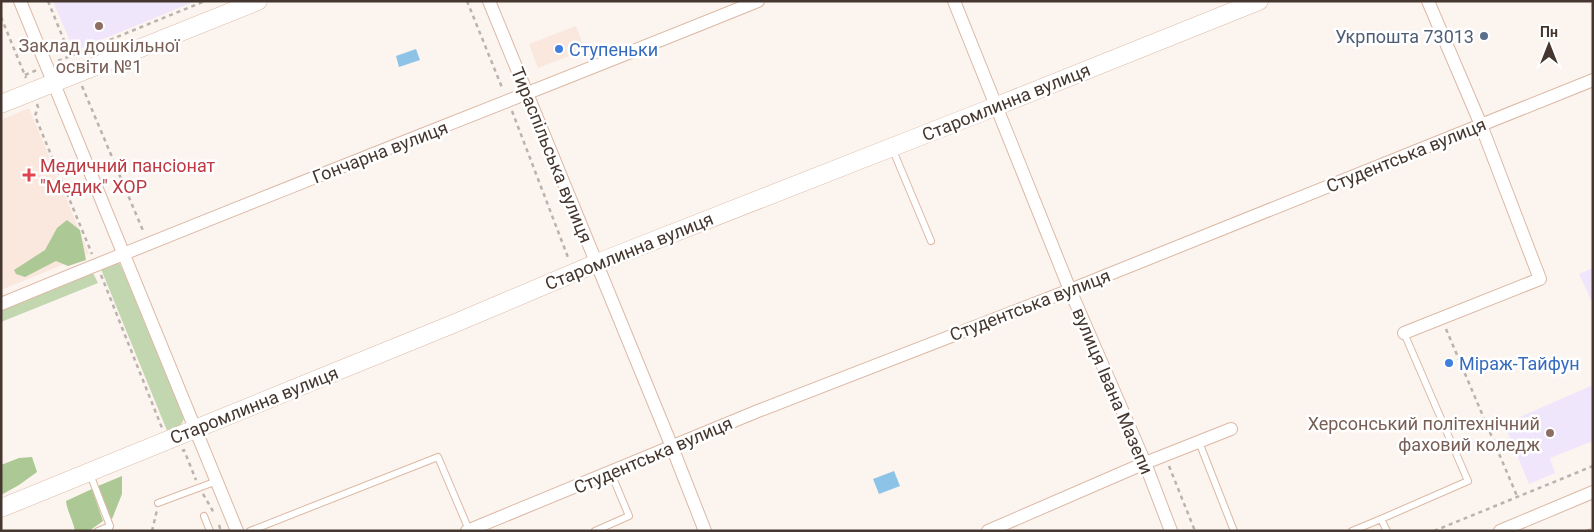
<svg xmlns="http://www.w3.org/2000/svg" width="1594" height="532" viewBox="0 0 1594 532" font-family="Roboto,sans-serif">
	<rect width="100%" height="100%" fill="#fbf4ef"/>
	<path fill="#fae8de" d="M576,26L585,50L538,68L529,44Z
		M29,108L89,254L1,290V120Z"/>
	<path fill="#f0e6fc" d="M53,1H196L74,51Z
		M1593,268V304L1579,274Z
		M1593,385V441L1550,458L1555,473L1529,484L1504,424Z"/>
	<path fill="#c2d7b0" d="M115,263H119L122,268L184,418C182,427 175,429 168,433L101,269Z
		M93,273L98,283L1,322V311Z"/>
	<path fill="#acc894" d="M67,220L80,230L86,260L68,266L56,261L25,277L16,274L14,270L45,250L57,228Z
		M32,457L37,472L19,485L1,495V465L19,458Z
		M122,476V494L112,519L108,516L98,486Z
		M92,489L103,521L89,531H75C73,520 67,511 66,501Z"/>
	<path fill="#8ec3e8" d="M416,49L420,60L399,67L396,56Z
		M894,471L900,486L879,494L873,479Z"/>
	<g fill="none" stroke-linecap="round" stroke-linejoin="round">
		<g stroke="#dcb9a4" stroke-width="8">
			<path id="lane" d="M892,148L931,241
				M1199,442L1234,531
				M90,474L110,526L108,531
				M158,503L217,481
				M204,516L210,531
				M98,531L110,526
				M250,531L438,457L469,530
				M595,531L629,516L611,473
				M1352,531L1381,519
				M1387,531L1381,519L1468,481L1404,333"/>
		</g>
		<g stroke="#dcb9a4" stroke-width="14">
			<path id="street" d="M20,1L237,531
				M489,1L672,447L705,531
				M954,1L1070,290L1145,463L1171,531
				M1,304C252,200 506,103 758,1
				M1404,333L1540,279L1481,125L1428,1
				M467,531L758,411L1070,290L1593,80
				M988,531L1145,463L1231,429
				M1500,531L1593,492"/>
		</g>
		<g stroke="#dcb9a4" stroke-width="19">
			<path id="secondary" d="M1,104L258,1
				M1,508L453,324L597,263L997,106L1259,1"/>
		</g>
		<path stroke="#bcb2ac" stroke-width="2.5" stroke-dasharray="4 4" stroke-linecap="butt" d="M48,1L72,60
			M467,1L503,90
			M1,17L26,78
			M58,61L205,1
			M25,75L37,70
			M82,86L144,233
			M37,104L38,107L35,116L92,254
			M512,111L569,260
			M101,275L162,428
			M1446,329L1517,496
			M182,451L184,450L196,480
			M1169,466L1195,531
			M203,494L214,513
			M219,525L221,531
			M152,531L157,510
			M1434,531L1593,466
			M1587,531L1593,529"/>
		<use href="#lane" stroke="#fff" stroke-width="6"/>
		<use href="#street" stroke="#fff" stroke-width="12"/>
		<use href="#secondary" stroke="#fff" stroke-width="18"/>
	</g>
	<g fill="#8d6e63" stroke="#fff" stroke-width="2">
		<circle cx="99" cy="26" r="5"/>
		<circle cx="1550" cy="433" r="5"/>
	</g>
	<circle fill="#5c6f8a" stroke="#fff" stroke-width="2" cx="1484" cy="36" r="5"/>
	<g fill="#3f7fe0" stroke="#fff" stroke-width="2">
		<circle cx="559" cy="49" r="5"/>
		<circle cx="1449" cy="363" r="5"/>
	</g>
	<path fill="#e0444e" stroke="#fff" stroke-width="2" d="M26.5 167.5h5v5h5v5h-5v5h-5v-5h-5v-5h5z"/>
	<g text-anchor="middle" dominant-baseline="central" stroke-width="5" stroke-linejoin="round" paint-order="stroke">
		<g font-size="18" fill="#4e5e75" stroke="#fff" text-anchor="end">
			<text x="1474" y="36">Укрпошта 73013</text>
		</g>
		<g font-size="18" fill="#785e54" stroke="#fff">
			<text x="99" y="45">Заклад дошкільної<tspan x="99" dy="21">освіти №1</tspan></text>
			<text x="1540" y="423" text-anchor="end">Херсонський політехнічний<tspan x="1540" dy="21">фаховий коледж</tspan></text>
		</g>
		<g font-size="18" fill="#366cbe" stroke="#fff" text-anchor="start">
			<text x="569" y="49">Ступеньки</text>
			<text x="1459" y="363">Міраж-Тайфун</text>
		</g>
		<g font-size="18" fill="#45372f" stroke="#fff">
			<text transform="translate(1006 102) rotate(-22)">Старомлинна вулиця</text>
			<text transform="translate(380 152) rotate(-21)">Гончарна вулиця</text>
			<text transform="translate(552 155) rotate(68)">Тираспільська вулиця</text>
			<text transform="translate(1406 155) rotate(-22)">Студентська вулиця</text>
			<text transform="translate(629 251) rotate(-22)">Старомлинна вулиця</text>
			<text transform="translate(1030 305) rotate(-21)">Студентська вулиця</text>
			<text transform="translate(1113 391) rotate(67)">вулиця Івана Мазепи</text>
			<text transform="translate(254 405) rotate(-22)">Старомлинна вулиця</text>
			<text transform="translate(653 455) rotate(-23)">Студентська вулиця</text>
		</g>
		<g font-size="18" fill="#be3a42" stroke="#fff" text-anchor="start">
			<text x="40" y="165">Медичний пансіонат<tspan x="40" dy="21">"Медик" ХОР</tspan></text>
		</g>
	</g>
	<rect width="1594" height="532" fill="none" stroke="#45372f" stroke-width="5"/>
	<g transform="translate(1549 45)" stroke="#ffffff" stroke-width="4" paint-order="stroke">
	<path d="M0-4L9 19L0 12L-9 19Z" fill="#45372f"/>
	<text y="-8" font-size="14" font-weight="bold" text-anchor="middle" fill="#45372f">Пн</text>
	</g>
</svg>
